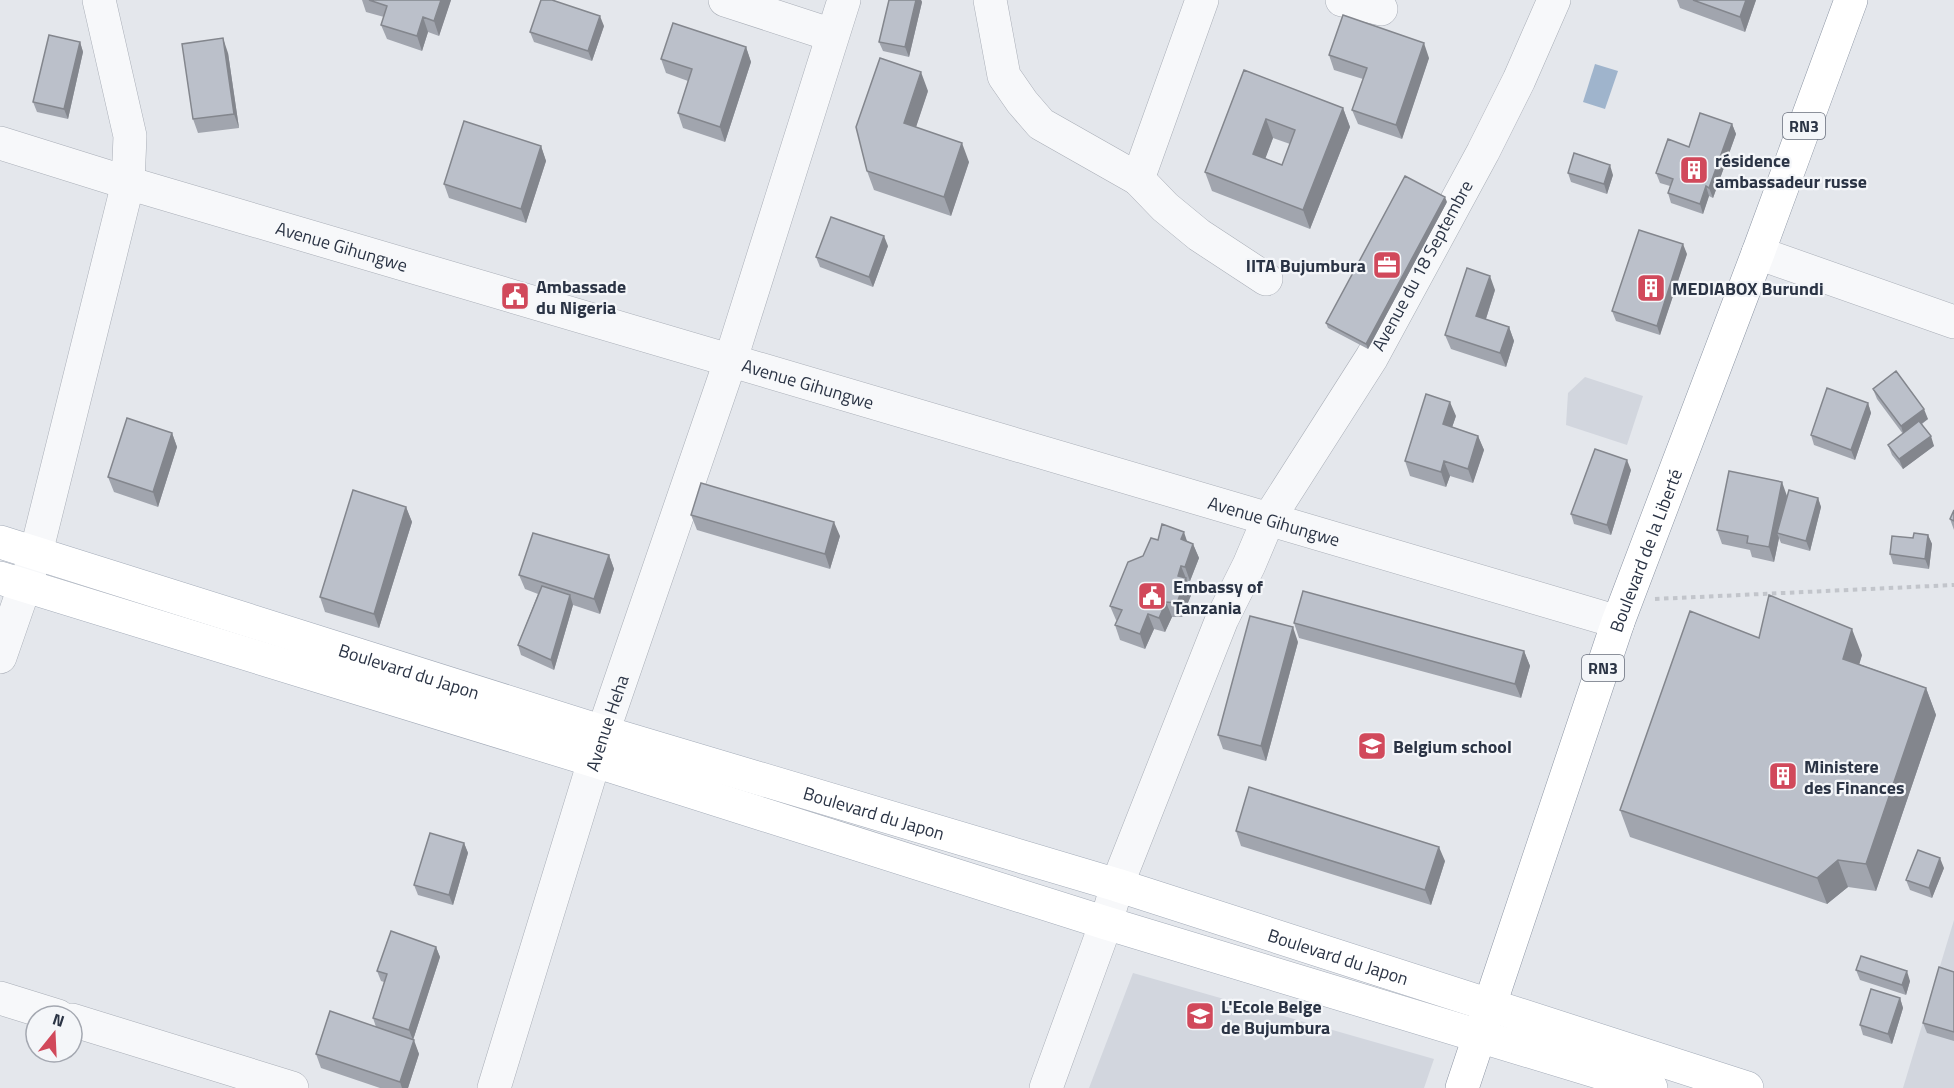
<svg xmlns="http://www.w3.org/2000/svg" width="1954" height="1088" viewBox="0 0 1954 1088" font-family="'Titillium Web',sans-serif">
	<rect width="100%" height="100%" fill="#e4e7ec"/>
	<path fill="#d2d6de" d="M1585,377L1643,396L1627,445L1566,425L1568,393Z
		M1954,920V1088H1903Z
		M1133,973L1434,1059L1424,1088H1089Z"/>
	<path fill="#9fb4cc" d="M1595,64L1618,71L1605,109L1583,102Z"/>
	<g fill="none" stroke-linecap="round" stroke-linejoin="round">
		<g stroke="#a9aeb7" stroke-width="34">
			<g id="minor">
				<path d="M725,0L832,35"/>
				<path d="M990,0L1004,76L1022,102L1041,124L1138,179L1202,0"/>
				<path d="M1342,0L1381,9"/>
				<path id="s1" d="M0,143L128,183L1618,622"/>
				<path d="M1138,179L1165,207L1199,235L1266,279"/>
				<path d="M1758,253L1954,322"/>
				<path d="M0,657L36,553L128,183L130,136L99,0"/>
				<path d="M0,998L58,1016"/>
				<path d="M72,1020L292,1088"/>
				<path id="s2" d="M494,1088L603,732L731,359L844,0"/>
				<path id="s3" d="M1046,1088L1106,923L1117,885L1222,619L1249,565L1268,520L1372,357L1483,152L1519,80L1554,0"/>
			</g>
		</g>
		<g stroke="#a3abb8" stroke-width="34">
			<g id="major">
				<path id="s4" d="M0,542L603,732L1117,885L1747,1088"/>
				<path d="M0,578L595,761L1106,923L1651,1088"/>
			</g>
		</g>
		<g stroke="#8b94a3" stroke-width="34">
			<g id="highway">
				<path id="s5" d="M1462,1088L1618,622L1758,253L1851,0"/>
			</g>
		</g>
		<path stroke="#c2c5cb" stroke-width="4" stroke-dasharray="4.5 4.5" stroke-linecap="butt" d="M1655,599L1954,585"/>
		<use href="#minor" stroke="#f7f8fa" stroke-width="33"/>
		<use href="#major" stroke="#fff" stroke-width="33"/>
		<use href="#highway" stroke="#fff" stroke-width="33"/>
	</g>
	<path fill="#a1a5ae" fill-rule="evenodd" d="M362,0H451L439,36L428,32L422,51L387,39L381,25L384,17L366,12Z
		M889,0H921L922,2L909,57L883,51L879,42Z
		M1677,0H1756L1745,32L1680,8Z
		M604,26L592,61L534,42L530,32Z
		M80,42L83,52L68,119L37,112L33,102Z
		M746,47L751,62L725,142L683,128L678,113L688,81L666,73L661,59Z
		M228,53L239,128L198,133L193,119Z
		M1329,55L1429,58L1402,139L1358,124L1352,110L1363,79L1334,70Z
		M1244,70L1343,108L1350,127L1310,229L1212,191L1205,172ZM1273,138L1290,144L1282,165L1265,158Z
		M928,91L916,127L969,162L951,216L874,190L867,171Z
		M1732,124L1736,134L1713,198L1709,196L1703,214L1671,203L1668,193L1670,186L1660,183L1656,173L1689,147Z
		M541,146L546,161L526,223L449,198L444,184Z
		M1568,173L1613,175L1607,194L1571,182Z
		M1447,202L1368,349L1328,328L1326,323Z
		M888,246L873,287L820,267L816,257Z
		M1687,254L1660,335L1616,321L1612,311Z
		M1495,290L1486,319L1509,327L1514,341L1506,367L1451,349L1445,335Z
		M1873,389L1928,419L1922,424L1934,446L1903,469L1892,455L1888,445L1903,434L1877,399Z
		M1868,403L1871,413L1855,460L1814,445L1811,435Z
		M1456,416L1452,427L1478,436L1484,450L1473,483L1450,476L1446,487L1410,476L1405,461Z
		M172,433L177,447L158,507L114,492L108,477Z
		M1631,470L1611,535L1574,524L1571,514Z
		M1787,496L1818,498L1821,507L1810,551L1781,543L1779,538L1774,562L1752,557L1750,550L1722,544L1717,530Z
		M406,507L412,522L379,628L325,612L320,597Z
		M1954,510V530L1950,519Z
		M691,515L840,536L830,569L697,530Z
		M1928,535L1932,544L1929,569L1893,564L1890,554L1913,538Z
		M1158,540L1187,541L1193,544L1199,558L1190,581H1187L1192,593L1182,617H1172L1165,632L1154,629L1145,649L1120,640L1115,625L1117,621L1116,620L1110,606L1143,556Z
		M609,555L614,569L600,614L573,605L554,670L521,655L518,645L538,594L525,589L519,575Z
		M1294,623L1524,651L1530,666L1521,698L1299,638Z
		M1759,638L1862,655L1859,664L1926,688L1936,715L1876,891L1848,887L1827,904L1630,837L1620,810Z
		M1298,642L1266,761L1223,749L1218,735Z
		M1236,831L1445,861L1431,905L1241,846Z
		M464,843L468,853L453,905L418,895L414,885Z
		M1944,868L1932,898L1910,890L1906,880Z
		M436,947L440,957L413,1040L419,1054L408,1088H380L321,1068L316,1054L376,1027L373,1018L384,982L381,981L377,971Z
		M1856,970L1910,981L1906,995L1860,980Z
		M1954,972V1041L1927,1033L1923,1023Z
		M1900,998L1903,1008L1892,1044L1863,1035L1860,1025Z"/>
	<path fill="#83868d" d="M441,0H451L439,36L434,21Z
		M916,0H921L922,2L909,57L905,47Z
		M1746,0H1756L1745,32L1740,17Z
		M600,16L604,26L592,61L588,51Z
		M423,17L428,32L422,51L417,36Z
		M223,38L228,53L239,128L234,114Z
		M80,42L83,52L68,119L64,109Z
		M1424,43L1429,58L1402,139L1396,125Z
		M746,47L751,62L725,142L720,127Z
		M921,72L928,91L911,142L904,123Z
		M1343,108L1350,127L1310,229L1303,210Z
		M1266,119L1273,138L1260,173L1253,154Z
		M1732,124L1736,134L1713,198L1709,188Z
		M962,143L969,162L951,216L944,197Z
		M541,146L546,161L526,223L521,209Z
		M1610,165L1613,175L1607,194L1604,184Z
		M1706,186L1709,196L1703,214L1700,204Z
		M1445,197L1447,202L1368,349L1366,344Z
		M884,236L888,246L873,287L869,277Z
		M1683,244L1687,254L1660,335L1657,326Z
		M1490,276L1495,290L1482,331L1476,316Z
		M1509,327L1514,341L1506,367L1500,353Z
		M1450,402L1456,416L1448,439L1443,424Z
		M1868,403L1871,413L1855,460L1851,450Z
		M1924,409L1928,419L1904,436L1901,426Z
		M172,433L177,447L158,507L153,492Z
		M1478,436L1484,450L1473,483L1468,469Z
		M1931,436L1934,446L1903,469L1899,459Z
		M1627,460L1631,470L1611,535L1607,525Z
		M1444,461L1450,476L1446,487L1441,472Z
		M1782,482L1787,496L1777,533L1779,538L1774,562L1769,547Z
		M1818,498L1821,507L1810,551L1806,541Z
		M406,507L412,522L379,628L374,614Z
		M834,522L840,536L830,569L825,554Z
		M1184,532L1189,547L1181,539Z
		M1928,535L1932,544L1929,569L1925,559Z
		M1193,544L1199,558L1190,581L1185,567Z
		M609,555L614,569L600,614L594,599Z
		M1181,566L1192,593L1182,617L1177,603L1178,576Z
		M570,595L573,605L554,670L551,660Z
		M1166,602L1172,617L1165,632L1159,618Z
		M1148,614L1154,629L1145,649L1140,634Z
		M1293,627L1298,642L1266,761L1261,746Z
		M1852,629L1862,655L1853,686L1843,659Z
		M1524,651L1530,666L1521,698L1515,684Z
		M1926,688L1936,715L1876,891L1866,864Z
		M464,843L468,853L453,905L449,895Z
		M1439,847L1445,861L1431,905L1425,890Z
		M1940,858L1944,868L1932,898L1929,888Z
		M1838,860L1848,887L1827,904L1817,878Z
		M436,947L440,957L413,1040L409,1030Z
		M1907,971L1910,981L1906,995L1902,985Z
		M1900,998L1903,1008L1892,1044L1888,1034Z
		M414,1040L419,1054L408,1088H402L400,1082Z"/>
	<path fill="#bbc0ca" stroke="#83868d" stroke-width="1.5" fill-rule="evenodd" d="M369,0H441L434,21L423,17L417,36L381,25L387,6Z
		M541,0H552L600,16L588,51L530,32Z
		M889,0H916L905,47L879,42Z
		M1693,0H1746L1740,17Z
		M1343,15L1424,43L1396,125L1352,110L1367,68L1329,55Z
		M673,23L746,47L720,127L678,113L692,69L661,59Z
		M49,35L80,42L64,109L33,102Z
		M223,38L234,114L193,119L182,44Z
		M880,58L921,72L904,123L962,143L944,197L867,171L856,127Z
		M1244,70L1343,108L1303,210L1205,172ZM1266,119L1295,130L1282,165L1253,154Z
		M1700,113L1732,124L1709,188L1706,186L1700,204L1668,193L1673,179L1656,173L1668,139L1689,147Z
		M464,121L541,146L521,209L444,184Z
		M1574,153L1610,165L1604,184L1568,173Z
		M1405,176L1445,197L1366,344L1326,323Z
		M831,217L884,236L869,277L816,257Z
		M1639,230L1683,244L1657,326L1612,311Z
		M1467,268L1490,276L1476,316L1509,327L1500,353L1445,335Z
		M1896,371L1924,409L1901,426L1873,389Z
		M1827,388L1868,403L1851,450L1811,435Z
		M1426,394L1450,402L1443,424L1478,436L1468,469L1444,461L1441,472L1405,461Z
		M127,418L172,433L153,492L108,477Z
		M1919,421L1931,436L1899,459L1888,445Z
		M1595,449L1627,460L1607,525L1571,514Z
		M1729,471L1782,482L1769,547L1747,543L1748,536L1717,530Z
		M701,483L834,522L825,554L691,515Z
		M353,490L406,507L374,614L320,597Z
		M1789,490L1818,498L1806,541L1777,533Z
		M1954,510V521L1950,519Z
		M1162,524L1184,532L1181,539L1193,544L1185,567L1181,566L1178,576L1186,578L1177,603L1166,602L1159,618L1148,614L1140,634L1115,625L1122,610L1110,606L1128,562L1143,556L1151,538L1158,540Z
		M533,533L609,555L594,599L519,575Z
		M1914,533L1928,535L1925,559L1890,554L1892,536L1913,538Z
		M542,586L570,595L551,660L518,645Z
		M1303,591L1524,651L1515,684L1294,623Z
		M1769,595L1852,629L1843,659L1926,688L1866,864L1838,860L1817,878L1620,810L1690,611L1759,638Z
		M1250,616L1293,627L1261,746L1218,735Z
		M1249,787L1439,847L1425,890L1236,831Z
		M430,833L464,843L449,895L414,885Z
		M1918,850L1940,858L1929,888L1906,880Z
		M391,931L436,947L409,1030L373,1018L387,974L377,971Z
		M1861,956L1907,971L1902,985L1856,970Z
		M1939,967L1954,972V1032L1923,1023Z
		M1871,989L1900,998L1888,1034L1860,1025Z
		M330,1011L414,1040L400,1082L316,1054Z"/>
	<defs>
		<g id="building-square" transform="scale(1.5)"><rect x="-9" y="-9" width="18" height="18" rx="4" fill="#d1495b" stroke="#f4f6f9"/><path d="M-4-6H4V6H1V3H-1V6H-4ZM-2.5-4.3h1.7v1.8h-1.7ZM.8-4.3h1.7v1.8H.8ZM-2.5-1h1.7V.8h-1.7ZM.8-1h1.7V.8H.8Z" fill="#fff"/></g>
		<g id="office-square" transform="scale(1.5)"><rect x="-9" y="-9" width="18" height="18" rx="4" fill="#d1495b" stroke="#f4f6f9"/><path d="M-6-3h4V-5.5h4V-3h4V5H-6ZM-1-4.5V-3h2v-1.5ZM-6 0V1H6V0Z" fill="#fff"/></g>
		<g id="civic-square" transform="scale(1.5)"><rect x="-9" y="-9" width="18" height="18" rx="4" fill="#d1495b" stroke="#f4f6f9"/><path d="M-.6-6.5H3V-4.5H.6V-3L4-1V1h2V6H-6V1h2V-1L-.6-3ZM-1.2 2.5V6h2.4V2.5Z" fill="#fff"/></g>
		<g id="school-square" transform="scale(1.5)"><rect x="-9" y="-9" width="18" height="18" rx="4" fill="#d1495b" stroke="#f4f6f9"/><path d="M0-5L7-2L0 1L-7-2ZM-4 1L0 2.5L4 1V4Q0 6-4 4Z" fill="#fff"/></g>
	</defs>
	<g fill-rule="evenodd">
		<use href="#building-square" x="1694" y="170"/>
		<use href="#office-square" x="1387" y="265"/>
		<use href="#building-square" x="1651" y="288"/>
		<use href="#civic-square" x="515" y="296"/>
		<use href="#civic-square" x="1152" y="596"/>
		<use href="#school-square" x="1372" y="746"/>
		<use href="#building-square" x="1783" y="776"/>
		<use href="#school-square" x="1200" y="1016"/>
	</g>
	<g text-anchor="middle" dominant-baseline="central" stroke-width="4.5" stroke-linejoin="round" paint-order="stroke">
		<g fill="#f4f6f9" stroke="#676e7b" stroke-width="1.5">
			<rect x="1783" y="113" width="42" height="26" rx="4.5"/>
			<rect x="1582" y="655" width="42" height="26" rx="4.5"/>
		</g>
		<g font-size="16" font-weight="bold" fill="#2b3445">
			<text x="1804" y="126">RN3</text>
			<text x="1603" y="668">RN3</text>
		</g>
		<g font-size="18" font-weight="bold" fill="#2b3445" stroke="#f4f6f9" text-anchor="start">
			<text x="1715" y="160">résidence<tspan x="1715" dy="21">ambassadeur russe</tspan></text>
			<text x="1366" y="265" text-anchor="end">IITA Bujumbura</text>
			<text x="536" y="286">Ambassade<tspan x="536" dy="21">du Nigeria</tspan></text>
			<text x="1672" y="288">MEDIABOX Burundi</text>
			<text x="1173" y="586">Embassy of<tspan x="1173" dy="21">Tanzania</tspan></text>
			<text x="1393" y="746">Belgium school</text>
			<text x="1804" y="766">Ministere<tspan x="1804" dy="21">des Finances</tspan></text>
			<text x="1221" y="1006">L'Ecole Belge<tspan x="1221" dy="21">de Bujumbura</tspan></text>
		</g>
		<g font-size="18" fill="#2b3445" stroke="#f4f6f9">
			<text stroke="none"><textPath href="#s1" startOffset="357">Avenue Gihungwe</textPath></text>
			<text stroke="none"><textPath href="#s3" startOffset="908">Avenue du 18 Septembre</textPath></text>
			<text stroke="none"><textPath href="#s1" startOffset="843">Avenue Gihungwe</textPath></text>
			<text stroke="none"><textPath href="#s1" startOffset="1329">Avenue Gihungwe</textPath></text>
			<text stroke="none"><textPath href="#s5" startOffset="568">Boulevard de la Liberté</textPath></text>
			<text stroke="none"><textPath href="#s4" startOffset="429">Boulevard du Japon</textPath></text>
			<text stroke="none"><textPath href="#s2" startOffset="382">Avenue Heha</textPath></text>
			<text stroke="none"><textPath href="#s4" startOffset="915">Boulevard du Japon</textPath></text>
			<text stroke="none"><textPath href="#s4" startOffset="1401">Boulevard du Japon</textPath></text>
		</g>
	</g>
	<g transform="translate(54 1034) rotate(18)"><circle r="28" fill="#f4f6f9" stroke="#a4a8b1" stroke-width="1.5"/>
	<path d="M0-4.5L10 22L0 15L-10 22Z" fill="#d1495b"/>
	<text y="-9" font-size="16" font-weight="bold" text-anchor="middle" fill="#2b3445">N</text>
	</g>
</svg>
